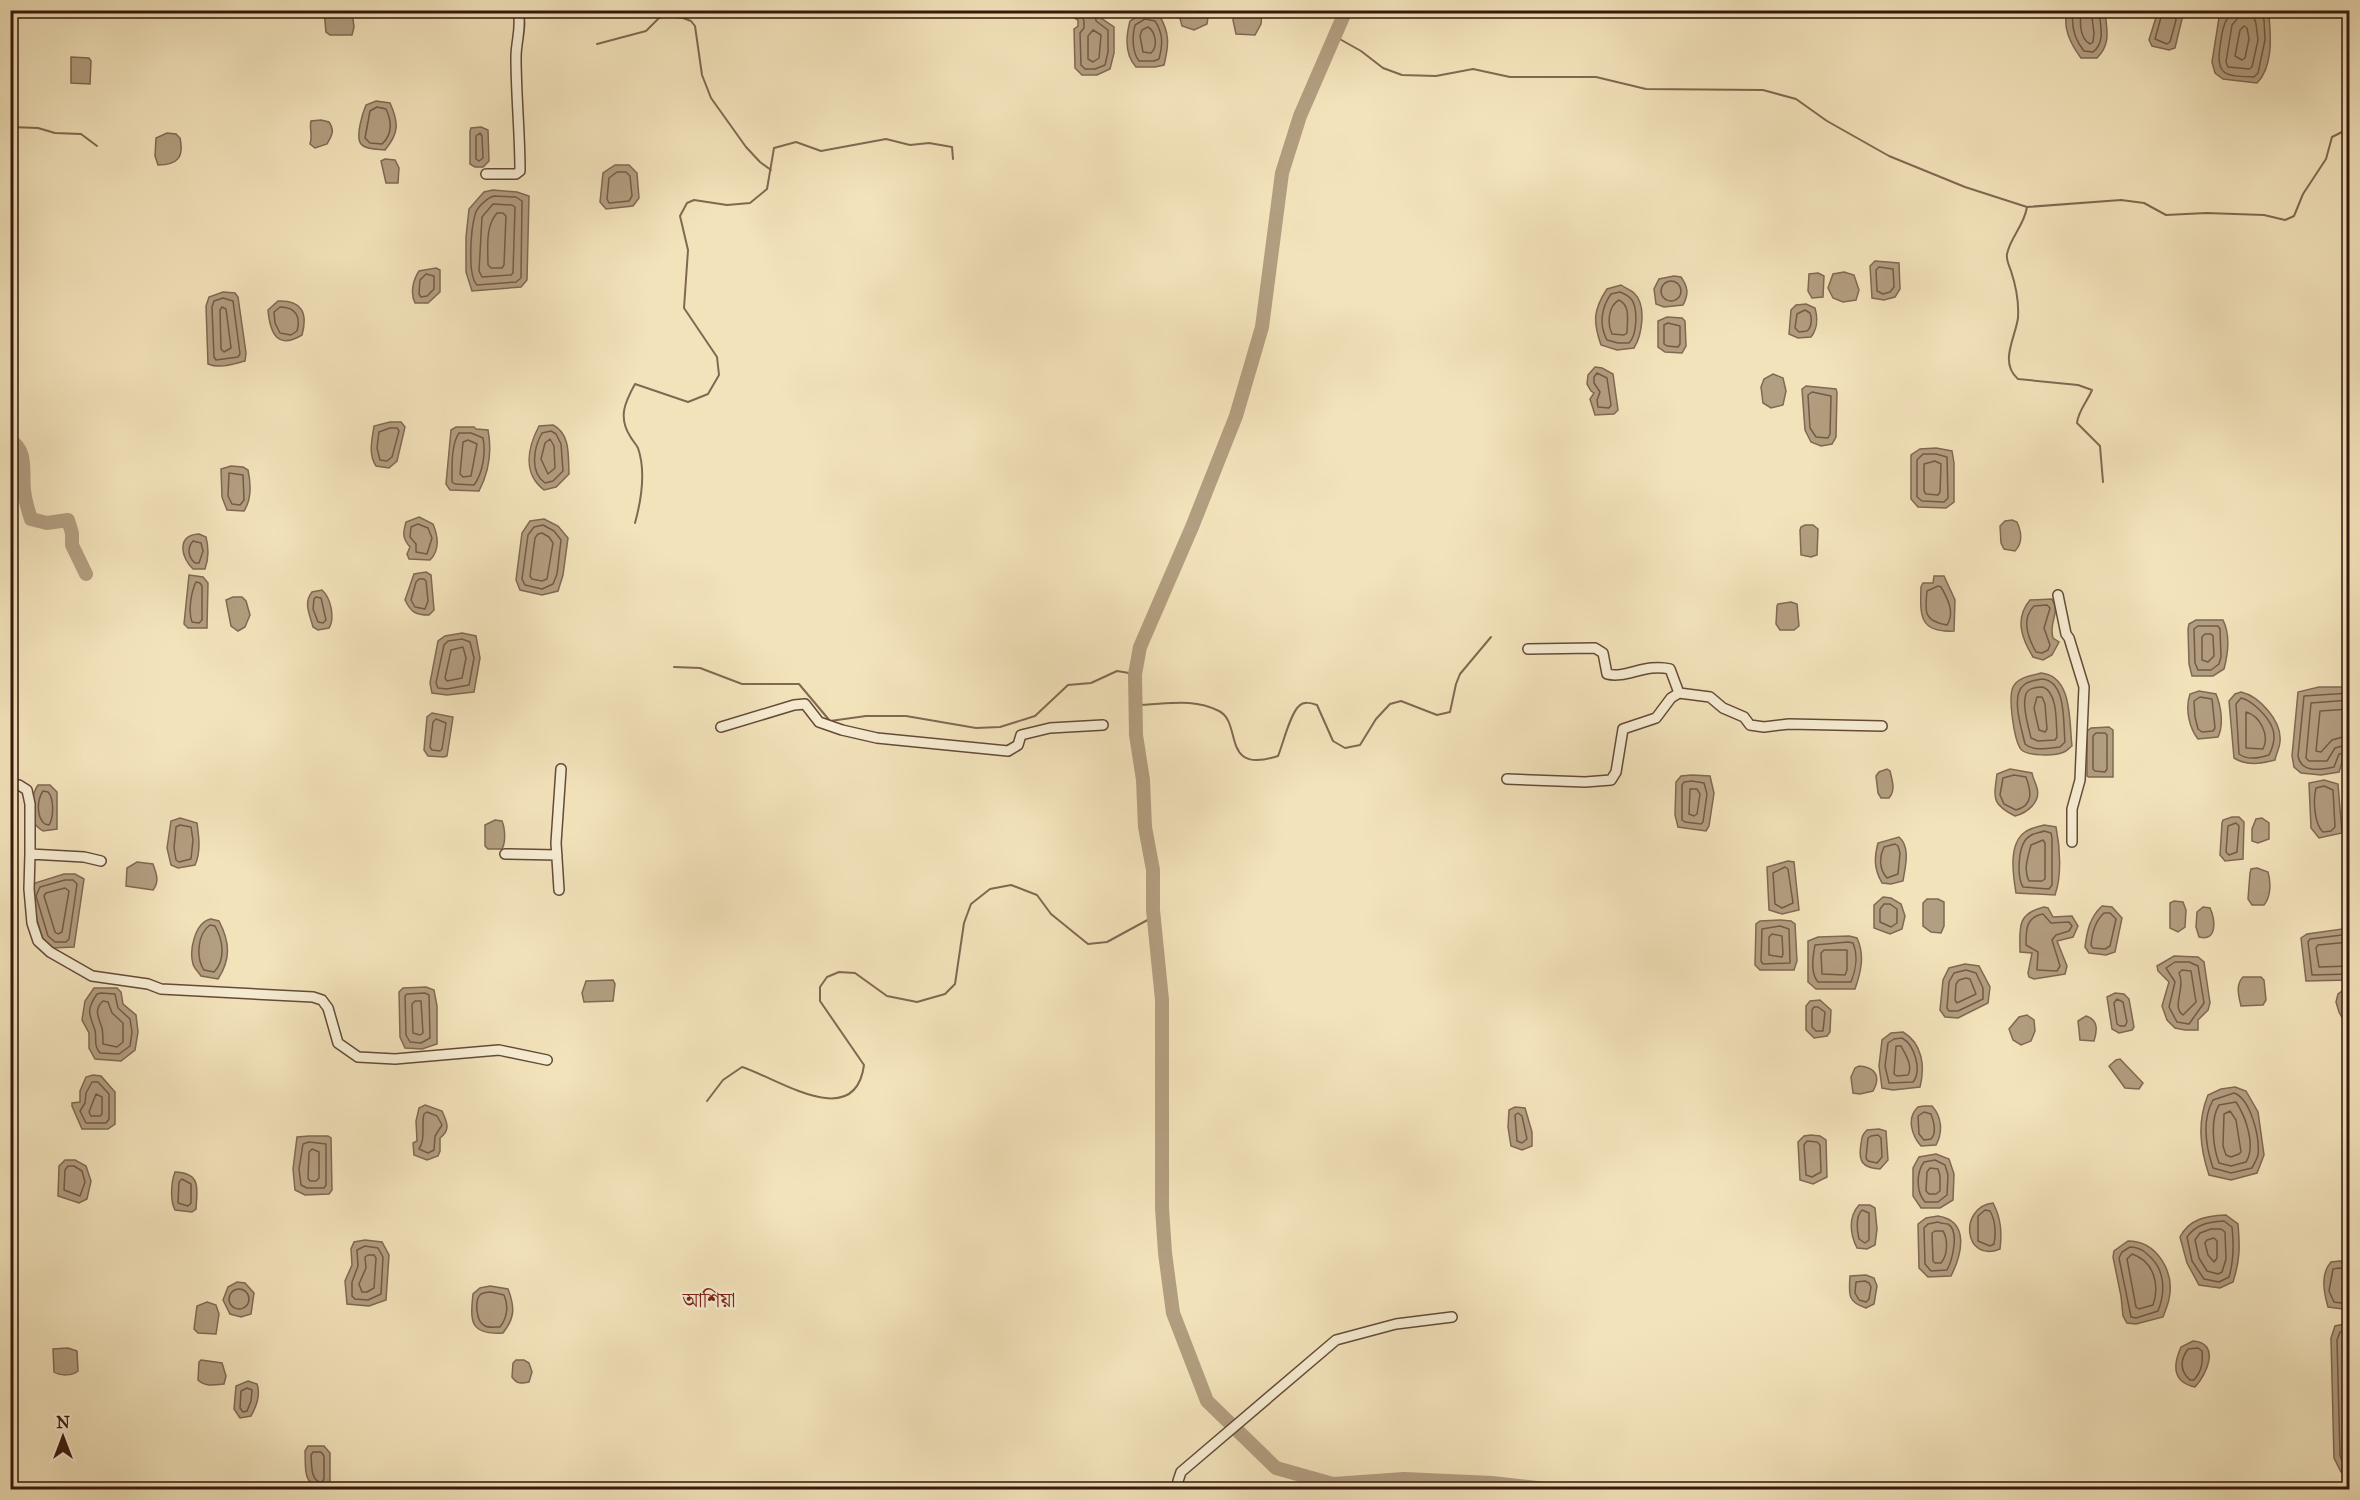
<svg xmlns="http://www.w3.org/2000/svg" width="2360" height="1500" viewBox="0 0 2360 1500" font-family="'IM FELL Great Primer','Noto Serif Bengali',serif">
	<rect width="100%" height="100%" fill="#f3e3bb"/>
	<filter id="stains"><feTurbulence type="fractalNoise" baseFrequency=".00333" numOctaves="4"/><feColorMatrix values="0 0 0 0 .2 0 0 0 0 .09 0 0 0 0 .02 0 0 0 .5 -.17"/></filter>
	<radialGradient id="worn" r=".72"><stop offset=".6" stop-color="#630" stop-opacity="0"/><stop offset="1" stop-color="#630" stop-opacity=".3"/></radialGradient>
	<path fill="#b29e80" stroke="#806852" stroke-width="1.5" d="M2069,10L2103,11L2105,12C2107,31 2111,44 2097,58H2081C2072,46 2060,25 2069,10Z
		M324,11H352L354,27L352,35H330L326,32Z
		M1073,11H1101V18L1114,27V53L1110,69L1097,75H1082L1075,68L1074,29L1078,26V20L1073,17Z
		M1178,11H1209L1207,24L1194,30L1182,26Z
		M1234,11H1262L1261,24L1255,35L1236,34L1233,20Z
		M2158,11H2175L2182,19L2175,48L2169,50L2152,46L2149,40Z
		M2227,11H2262L2269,16C2271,37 2273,67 2257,83L2223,79L2215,73L2212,62L2219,18Z
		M1144,12L1159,15C1170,33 1169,45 1164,65L1155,67H1136C1125,55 1126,36 1130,21Z
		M71,57L89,58L91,61L90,84L71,83Z
		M376,101L390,103C399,123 399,133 385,150C378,149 366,150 361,144C355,137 363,112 366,105Z
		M321,120L329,122C335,131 332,135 327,144L315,148L310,144C313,134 309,129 311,121Z
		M481,127L488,130L489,161L483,167H475L470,164V131L471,128Z
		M167,133L176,134L180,138C184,157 178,165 158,165L155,156L156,138Z
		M385,159L395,160L399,168L398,183H386L381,161Z
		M615,165H629L637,173L639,198L633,206L606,209L600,202L603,173Z
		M493,190L517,192L529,196L527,280L521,287L472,291L466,272V237L469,209L484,192Z
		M1875,261L1899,263L1900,289L1895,297L1884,300L1872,298L1870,266Z
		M436,268L440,270V292L428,303H415C410,293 413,280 419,271Z
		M1844,272L1854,275L1859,290L1856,300L1843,302L1833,298L1828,288L1833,274Z
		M1818,273L1824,276L1823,297L1812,298L1808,291L1809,274Z
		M1674,276L1681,277C1688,287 1689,294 1683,305L1664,307L1656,304L1654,289L1659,279Z
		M1621,285C1625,288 1631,290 1634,293C1647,305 1642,335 1634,348L1617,350L1601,345C1593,322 1593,310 1607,289Z
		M223,292L235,293L238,297L246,353L245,361C233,364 220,369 208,364L206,306L209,297Z
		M278,301C302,300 308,313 302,335C277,350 270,333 268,310Z
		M1806,304L1815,308C1818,319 1818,328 1811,337L1798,338L1789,334L1791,310L1796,305Z
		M1667,317L1682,318L1685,321L1686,346L1682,353L1665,352L1658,347V321Z
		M1595,367L1602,368L1613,374L1618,410L1614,414L1595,415L1590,399L1594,393L1591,391L1587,384L1588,375Z
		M1773,374L1783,378L1786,391L1783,405L1771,408L1763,403L1761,387L1764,379Z
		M1806,386L1836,389L1837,392L1836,437L1832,444L1821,446L1811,442L1805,430L1802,389Z
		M390,422H401L405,427L397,461L389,468L376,466C368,454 372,440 374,426Z
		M553,425C571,434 568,457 569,474L556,487L544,490C522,473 528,447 539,426Z
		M456,427H474L476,429L488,430C492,451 489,472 479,491L450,490L446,484L451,430Z
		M1936,448L1952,451L1954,463V502L1946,508L1918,507L1911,499V455L1920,449Z
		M231,466L243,467L248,470C251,484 252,499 244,511L227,510L222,497L221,469Z
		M419,517L433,524C438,536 440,550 430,560L409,559L407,554L410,547C402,538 403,533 406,522Z
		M544,519L558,526L568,538L563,575L558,591L542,595L520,590L516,580L522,533L530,521Z
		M2012,520L2017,522C2021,531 2023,543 2015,551L2004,549L2001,543L2000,526L2005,521Z
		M1805,525H1813L1818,529L1817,555L1811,557L1801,555L1800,530L1801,527Z
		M199,534L206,537C209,549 209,558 205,569H193C181,558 176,535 199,534Z
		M426,572L431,575L434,610L429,615C415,615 411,612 405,600L414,574Z
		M189,575L203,577L208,583L207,628H188L184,624Z
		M1934,576H1944L1955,600L1954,631C1919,633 1920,615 1921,587L1923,583H1933Z
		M322,590C331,598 335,618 329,628L318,630L313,627C310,615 303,603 312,592Z
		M233,597H242L246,601L250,615L245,627L238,631L231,626L226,600Z
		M2052,599C2061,615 2048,621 2053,638L2059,642L2052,655L2043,660L2033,657C2022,639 2014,619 2030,600Z
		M1791,602L1797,604L1799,626L1794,630H1780L1776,624L1777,606L1778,604Z
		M2196,620H2223C2230,634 2228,654 2224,669L2213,676H2192L2189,664L2188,629L2189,624Z
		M462,633L476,636L480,658L474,692L447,695L432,693L430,683L438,641L445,636Z
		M2041,673C2073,676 2069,722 2072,746C2069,748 2067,751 2064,752C2056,756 2025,757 2020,748C2014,738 2008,698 2013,687C2018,677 2031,676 2041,673Z
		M2319,687H2350L2349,758L2343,759L2339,772L2321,775L2301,773L2294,767L2292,756L2298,692Z
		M2199,691L2216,694C2221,706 2224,725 2218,737L2198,739C2189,728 2185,708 2190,694Z
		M2241,692C2259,696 2282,721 2280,741C2280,747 2276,754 2275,760C2260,764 2247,766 2234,758L2229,701L2235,694Z
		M432,713L453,717L447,756L444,757L428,756L424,750L427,717Z
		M2109,727L2113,730V777H2089L2087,776V731L2091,728Z
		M1887,769L1890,771C1892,780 1896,790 1889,798H1881L1878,793L1876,776L1879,772Z
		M2010,769L2032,773C2033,779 2036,783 2037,788C2041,802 2027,813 2015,816C1991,804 1994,798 1997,774Z
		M1692,775L1710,776L1714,793L1709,826L1706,831L1678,827L1675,815L1676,782L1681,776Z
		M2324,780L2338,784L2342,833L2319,838L2311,828L2309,783Z
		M38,785H50L57,792V829L43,831C40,829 37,827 35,824C29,815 32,793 38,785Z
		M2232,817H2239L2244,822L2243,859L2225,861L2220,855L2222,823L2223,820Z
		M180,818L197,823C199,837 201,852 195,865L178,868L171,865L167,848L171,821Z
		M2262,818L2269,823V839L2258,843L2252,841V829L2256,819Z
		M495,820L502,821C505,828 506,842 502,849H488L485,846V825Z
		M2044,825L2056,827C2060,847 2062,876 2055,895L2016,893C2013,875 2008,844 2025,832C2030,828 2038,827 2044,825Z
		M1899,837C1911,847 1905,868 1903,881L1891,884L1882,883C1874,869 1874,858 1878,843Z
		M1788,861L1794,862L1799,910L1782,914L1769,910L1767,867Z
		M137,862L153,864C156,873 160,881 153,890L126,886L127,868Z
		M2257,868L2268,872C2271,882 2271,897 2264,905H2252L2248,899L2250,873L2251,869Z
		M64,874H75L84,879L74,947L52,948L43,940L30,896L35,883Z
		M1883,897L1891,898L1901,904L1905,916L1902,929L1890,934L1874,928V905Z
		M1927,899H1938L1944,902V926L1941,933L1931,932L1923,926V903Z
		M2174,901L2183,902L2186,910L2185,927L2178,932L2170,928V903Z
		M2102,906L2112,907L2122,918L2115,952L2106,955L2089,953L2085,947C2087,931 2090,917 2102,906Z
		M2044,907L2048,908L2053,917L2072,916L2078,926L2073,937L2057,941L2067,966L2065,974L2034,979L2029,977L2028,973L2032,953L2020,952C2020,928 2016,914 2044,907Z
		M2203,907L2210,908C2215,919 2218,942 2199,937L2196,927L2197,912Z
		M211,919L219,921C230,942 231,959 218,979L201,976C199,973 194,968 193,964C189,950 195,922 211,919Z
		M1780,920L1791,921L1795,924L1797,961L1794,970H1760L1755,965L1756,924L1760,921Z
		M2349,928V980L2306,981L2301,938L2307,934Z
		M1849,936L1857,938C1865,955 1861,972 1855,989H1816L1808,982V941L1818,937Z
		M2174,956L2198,957L2204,962L2210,1003L2208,1010L2198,1020V1030H2185L2175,1028L2167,1020L2162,1006L2169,982L2158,971L2157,966Z
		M1965,964L1979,966L1990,987L1988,1003L1958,1018L1945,1017L1940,1010L1943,980L1949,968Z
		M2243,977H2261L2264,980L2266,1000L2263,1005L2241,1006C2239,997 2235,985 2243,977Z
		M613,980L615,984L613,1001L584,1002L582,993L586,981Z
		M426,987L434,990L437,1006V1044L422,1049L405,1048L400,1037L399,992L403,988Z
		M94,988H117L121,992L123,1004L136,1015L138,1032L135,1050L121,1061L95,1059L89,1048V1033L82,1020L85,1001Z
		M2345,989H2349V1037L2346,1033L2344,1021L2339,1012L2336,1002L2338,994Z
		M2115,993L2124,994L2129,999L2134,1027L2132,1030L2119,1033L2112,1029L2107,997Z
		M1820,1000L1831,1010L1830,1032L1827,1036L1814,1038L1806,1030V1006L1810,1001Z
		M2027,1015L2034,1020L2035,1031L2031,1041L2021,1045L2013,1040L2009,1029L2019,1017Z
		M2086,1016C2099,1020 2097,1031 2094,1041L2080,1040L2078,1021Z
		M1903,1032C1923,1044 1925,1067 1920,1087L1893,1090L1882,1088L1879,1066L1882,1040L1891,1033Z
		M2120,1059L2143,1083L2139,1089L2125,1088L2109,1066L2116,1060Z
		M1859,1066C1876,1067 1881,1077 1873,1091L1860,1094L1853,1093L1851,1077L1855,1068Z
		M93,1075L101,1076L115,1092V1124L108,1129H82L72,1106V1103L80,1102V1091L86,1077Z
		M2235,1087L2246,1091L2258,1112L2264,1155L2257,1173L2231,1180L2209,1175C2200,1148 2197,1122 2208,1095L2221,1089Z
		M425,1105L442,1111C447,1122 451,1130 440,1138V1151L438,1156L427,1160L414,1155L413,1143L417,1141L416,1121L419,1108Z
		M1924,1106H1932C1942,1117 1943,1132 1936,1145L1921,1146C1912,1136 1906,1118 1918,1107Z
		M1515,1107L1525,1108L1532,1132V1146L1522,1150L1511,1146L1508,1127L1509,1110Z
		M1879,1129L1886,1131L1888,1160L1880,1169C1862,1168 1858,1161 1861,1144C1862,1137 1862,1135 1867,1130Z
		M1811,1135L1820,1136L1826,1140L1827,1177L1813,1184L1800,1180L1798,1142L1804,1136Z
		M309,1136H328L331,1138L332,1190L329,1194L305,1195L295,1190L293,1169L297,1137Z
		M1936,1154L1949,1159L1954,1174L1953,1200L1940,1208H1921L1913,1196V1168L1919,1157Z
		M65,1160H75L86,1166L91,1181L87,1199L79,1203L58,1196L59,1166Z
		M175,1172C202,1173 197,1189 196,1209L192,1212L175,1210C170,1201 171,1182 175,1172Z
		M1993,1203C2001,1218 2002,1232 2000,1249C1964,1264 1958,1207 1993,1203Z
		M1859,1205H1870L1875,1208L1877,1229L1875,1245L1867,1249L1857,1248C1850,1234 1848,1217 1859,1205Z
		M2226,1215L2238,1224C2240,1247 2240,1260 2233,1282L2220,1288L2199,1285L2187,1263L2180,1237C2190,1218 2207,1216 2226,1215Z
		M1938,1216C1970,1221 1962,1254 1951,1276L1928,1277L1919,1268L1918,1224L1926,1218Z
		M365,1240L382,1242L389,1255L386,1300L369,1306L347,1304L345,1281L352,1265L351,1249L354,1242Z
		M2128,1241C2157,1241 2175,1272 2169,1299C2168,1305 2165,1311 2163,1317L2136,1324L2127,1323L2123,1316L2121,1296L2113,1257L2114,1251Z
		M2340,1261L2349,1265V1304L2343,1309L2328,1307C2324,1293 2320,1274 2331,1262Z
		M1866,1275L1874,1278L1877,1286L1874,1304L1866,1308C1847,1302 1849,1294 1850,1276Z
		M237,1282L245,1283L254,1293L251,1314L241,1317L230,1314L223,1300L228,1287Z
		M490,1286L508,1289C515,1307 515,1318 503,1333C470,1335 470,1322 473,1294L480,1288Z
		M207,1302L216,1305L219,1314L216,1334L198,1333L194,1329L197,1306Z
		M2349,1323H2350L2349,1472H2341L2334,1458L2331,1338L2335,1326Z
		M2193,1341C2221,1343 2207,1374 2195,1387C2172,1382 2173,1365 2181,1347Z
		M68,1348L77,1351L78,1371C72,1376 60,1376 54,1372L53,1349Z
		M201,1360L222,1363L226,1376L224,1384C215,1385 205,1387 198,1380L199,1362Z
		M516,1360H524L529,1363L532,1372L529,1382C521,1384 517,1384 512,1377L513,1363Z
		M248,1381L257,1384C261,1395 256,1407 251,1416L240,1418L234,1409L236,1386Z
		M308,1446H324L330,1453V1485L320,1489C302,1482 306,1467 305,1451Z"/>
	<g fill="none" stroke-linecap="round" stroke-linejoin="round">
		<path stroke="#745a46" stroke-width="1.5" d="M1079,10L1084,21V28L1080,33L1081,65L1085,69H1095L1105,65L1108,52V30L1096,21L1095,10
			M2073,10C2071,25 2074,39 2084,51L2093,52C2106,42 2100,25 2099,10
			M2081,10C2080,22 2079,38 2090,44L2093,42L2094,33L2091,10
			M2163,10L2155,39L2167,44L2170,42L2176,20L2173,10
			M2231,10C2230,17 2227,18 2225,23C2222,30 2221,39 2220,47C2215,77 2228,76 2254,77L2258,73L2265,40L2264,20L2259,10
			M2238,10L2237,19L2232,25L2226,62L2228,67L2249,69L2252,67L2258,40L2256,24L2252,10
			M1145,19L1155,21C1163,33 1163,44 1159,59L1154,61H1139C1132,52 1132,36 1135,25Z
			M2244,26L2247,28L2249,39L2245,58L2242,60L2235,56L2240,30Z
			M1148,27C1156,32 1158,47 1151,53L1143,52L1140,36L1142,30Z
			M1093,30L1101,35L1099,58L1093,62L1088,59V36Z
			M377,107L386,109C392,122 393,134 382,144L370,143L365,138L370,111Z
			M480,133L482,136L483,158L479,161L476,159V136Z
			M617,172H626L630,176L632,196L629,201L609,203L607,199L609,178Z
			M494,196L516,197L522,201L521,278L516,282L477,285C467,275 471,229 475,215C476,208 487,198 494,196Z
			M493,204L512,205L515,207L513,273L511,275L482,277L479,271L482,217Z
			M497,213H503L506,216L504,265L502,268H491L488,265C488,248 485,227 497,213Z
			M1879,267L1893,269L1894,287L1890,292L1883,294L1877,291L1876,270Z
			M426,274L434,276V289L427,296L421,297L419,294L420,280Z
			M1661 291a10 10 0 1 1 20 0a10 10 0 1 1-20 0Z
			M1620,292C1625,294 1629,296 1632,300C1638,310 1637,335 1629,343H1618L1607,340C1599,325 1601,308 1611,294Z
			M223,298L233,301L240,354L238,357L216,360L214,357L212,307L214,301Z
			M1619,300C1631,306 1627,321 1627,333L1624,335L1612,334C1607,324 1608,306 1619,300Z
			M222,307L226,309L231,348L224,352L221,349L220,310Z
			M280,307C296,307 301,317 297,331L291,335L280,333L275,323L274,312Z
			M1805,310L1810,313C1812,318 1812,327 1807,331L1799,332L1795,328L1797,314Z
			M1668,323L1680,326V344L1678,347L1667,346L1664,344V325Z
			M1597,373L1607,378L1611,405L1609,408L1598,407L1597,400L1600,392L1594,383V377Z
			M1812,392L1831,396L1830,434L1828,438L1816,437L1810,428L1808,395Z
			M390,428H397L399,431L392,457L387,461L380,460L377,448L379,432Z
			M551,431L556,434L561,444L563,471L553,481L545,483C529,472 534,447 542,433Z
			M459,433H471L483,438C486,452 483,473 474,485L455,484L452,482C452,468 451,444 459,433Z
			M550,439L554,446L555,468L548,474L541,459L545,443Z
			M468,440L477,444L471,476L463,477L460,474L463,442Z
			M1923,454H1936L1947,457L1948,498L1944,502L1922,501L1917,497V460Z
			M1935,461L1941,464L1940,492L1938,495L1926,494L1924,491V464Z
			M229,473L243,475L244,500L240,505L232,504L228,496Z
			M418,524L428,528L432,538L427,554L416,552V544L410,537L411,527Z
			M543,525L554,531L561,540L557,574L553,584L542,589L525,585L522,579L528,535L534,527Z
			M542,533L549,537L553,543L547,579L542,581L532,579L530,576L535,538L538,534Z
			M193,541L201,543L203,551L199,563H195C188,557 187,548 193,541Z
			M419,579H424L426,581L428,601L425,609L415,607L411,600L416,582Z
			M196,582L200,583L202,586V620L199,623L192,622C188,612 191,592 196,582Z
			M1938,586L1941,587C1948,599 1955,613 1947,625C1923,621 1925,611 1927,591Z
			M316,597L321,598L326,620L323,623L318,622L313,609L314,599Z
			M2034,606L2047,605L2050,608L2044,628L2050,645L2048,650L2042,653L2036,652C2028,638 2021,619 2034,606Z
			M2218,626L2220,629L2221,657L2219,664L2211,670H2198L2195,663L2194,629L2198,626Z
			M2205,634H2211L2213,636L2214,656L2208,662L2202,660V637Z
			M462,639L470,642L474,658L469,685L447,689L438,688L436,683L444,645L448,641Z
			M463,647L466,658L462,678L447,681L445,678L451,650Z
			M2042,679C2067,681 2063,724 2065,742L2060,747C2049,748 2034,752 2025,744C2022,730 2010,695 2024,685C2028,681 2036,680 2042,679Z
			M2043,687C2058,693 2056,723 2057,737L2055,740L2038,741L2031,738C2029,729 2019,697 2029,690C2032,688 2039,687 2043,687Z
			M2350,693L2304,696L2298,756C2301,773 2320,770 2334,767L2339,754L2350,752
			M2037,697H2042L2045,704L2047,729L2045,732L2039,730L2034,708Z
			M2200,697L2212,699L2215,728L2213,731L2202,732L2198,729L2195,717L2194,701Z
			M2241,698C2252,700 2268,717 2272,727C2276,736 2273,747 2269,755C2260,758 2247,760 2239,754L2236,704Z
			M2350,700L2311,703L2306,758L2309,761H2327L2335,748L2350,744
			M2350,709L2320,711L2316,751L2321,752L2332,740L2350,735
			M2246,712C2260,716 2270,735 2263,749L2246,748Z
			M436,719L446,723L442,749L440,751L432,750L430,747L433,722Z
			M2096,733H2105L2107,735V769L2105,772L2095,771L2093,769V736Z
			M2014,775L2026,777C2031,791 2034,805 2016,810L2004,804L2000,795L2003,778Z
			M1692,781L1704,783L1707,794L1703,822L1701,824L1685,822L1682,820V785L1684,782Z
			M2324,786L2333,790L2335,827L2331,831L2323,832C2314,824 2313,799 2316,788Z
			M1690,789H1697L1700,794L1697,814L1694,816L1689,814Z
			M43,791L48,792C54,798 54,817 49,825L45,824C36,817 37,800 43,791Z
			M2236,823L2239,826L2237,852L2229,855L2226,852L2228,826Z
			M180,825L191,827L193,840L191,859L179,862L176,860L174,848L176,827Z
			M2044,831L2051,833L2052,838V885L2049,889L2023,887C2017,877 2017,843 2030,836C2033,833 2040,833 2044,831Z
			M2043,840L2045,843V879L2042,881H2029C2023,870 2028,857 2031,845Z
			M1895,844L1898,846L1900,853L1898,874L1887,878C1879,869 1879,857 1884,847Z
			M1785,867L1788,869L1793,903L1782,908L1775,904L1773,873Z
			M65,880H73L77,884L69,939L66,942H55L48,936L36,896L40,887Z
			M65,888L69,891L62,932L58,934L55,932L44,896L46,893Z
			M1884,904H1890L1897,909V923L1891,927L1880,922V909Z
			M2104,913H2110L2116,919L2110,946L2105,949L2093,948L2091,945C2092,933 2095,921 2104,913Z
			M2043,914L2051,923L2069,922L2072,926L2069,931L2056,935L2052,940L2060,966L2057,971L2037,970L2038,952L2026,945C2026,929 2026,917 2043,914Z
			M210,925L215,926C223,940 226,960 214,972L204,970C196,958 197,934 210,925Z
			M1780,926L1789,929L1790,963L1763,964L1761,961L1762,929Z
			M1772,934L1782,936L1783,954L1782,957L1769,955V937Z
			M2350,934L2310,939L2308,942L2312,975L2350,974
			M1848,942L1853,943C1858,955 1856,970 1851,982H1818C1810,973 1813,956 1815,945Z
			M2350,942L2318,945L2316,948L2319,967L2350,966
			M1824,950H1847V970L1845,975L1822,974L1821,953Z
			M2175,962H2189L2198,966L2204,1003L2189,1024L2177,1022L2169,1007L2175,982L2166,968Z
			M1966,970L1976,973L1983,988V999L1958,1011H1949L1947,1008L1949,982L1954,973Z
			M2182,970L2191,971L2196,1002L2183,1015C2171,1007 2186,988 2179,973Z
			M1966,978L1970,979L1976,994L1957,1003L1955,1000L1956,984L1959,980Z
			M101,993L115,994L118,1008L130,1019L132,1032L130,1046L119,1054L100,1053C93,1045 97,1039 95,1030C89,1014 86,1010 97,994Z
			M425,993L429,995L430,1038L421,1043L410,1042L406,1035L405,996L407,994Z
			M2117,999L2123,1002L2127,1022L2125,1026H2120L2117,1024L2114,1003Z
			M103,1001L108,1002L112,1013L123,1023V1042L117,1047L103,1044C103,1039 103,1033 102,1028C99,1018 93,1010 103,1001Z
			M415,1001H421L423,1033L420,1035L413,1033L412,1004Z
			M1814,1007H1818L1825,1012L1823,1031H1816L1812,1027V1010Z
			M1902,1038C1915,1045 1922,1071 1913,1082L1889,1083L1885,1066L1888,1043L1894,1039Z
			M1896,1046H1901C1906,1055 1913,1066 1908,1075L1897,1076L1894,1074Z
			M92,1082H98L109,1094V1119L106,1123H86L80,1111L85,1103L86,1093Z
			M2234,1093C2251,1099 2260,1138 2258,1155C2257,1159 2254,1164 2252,1168L2231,1173L2213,1168C2206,1147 2202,1120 2213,1100Z
			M96,1094L102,1097V1114L100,1116H91L89,1112Z
			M2236,1102C2246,1117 2256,1146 2246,1162L2231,1166L2219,1163C2213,1147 2210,1120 2219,1105Z
			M2230,1111L2236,1120L2241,1152L2239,1154L2231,1157L2226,1155L2223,1146L2224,1114Z
			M427,1112L437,1116L442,1125L435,1136L434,1150L428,1153L419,1149C426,1138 421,1126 424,1114Z
			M1924,1112L1931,1114C1934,1122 1937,1133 1931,1139L1924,1140L1919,1134L1918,1116Z
			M1518,1113L1522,1116L1527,1139L1522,1143L1517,1141L1515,1115Z
			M1871,1136L1878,1135L1881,1138L1882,1157L1877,1163L1868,1161L1866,1158L1868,1138Z
			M1807,1141L1817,1142L1820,1145L1821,1172L1812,1177L1806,1175L1804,1145Z
			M309,1142L326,1144V1185L324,1188H307L301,1185L299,1169L303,1144Z
			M312,1149L319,1152V1178L316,1181H310L308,1178L309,1152Z
			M1935,1160L1945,1165L1948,1175L1947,1195L1938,1202H1925C1916,1192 1916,1173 1924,1162Z
			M68,1166H74L82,1171L85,1182L80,1196L64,1190L65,1170Z
			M1930,1168L1938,1169L1940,1176V1191L1936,1194H1929L1926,1191L1927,1172Z
			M182,1179L191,1184V1203L188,1206L178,1203L179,1182Z
			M1862,1210L1869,1213V1240L1865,1243L1859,1239C1857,1230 1855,1217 1862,1210Z
			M1985,1210L1990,1211C1995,1220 1996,1233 1994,1244L1990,1246L1978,1241V1216Z
			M2224,1221L2232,1227C2234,1245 2234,1260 2229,1277L2219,1282L2204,1279L2192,1261L2187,1237C2196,1224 2209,1222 2224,1221Z
			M1938,1222C1939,1223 1947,1224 1948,1224C1960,1231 1952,1261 1947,1270L1931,1271L1925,1264L1924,1228L1928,1224Z
			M2211,1229H2221L2225,1232L2226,1259L2222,1272L2218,1274L2207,1271L2199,1258L2195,1240L2200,1233Z
			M1935,1231H1943C1948,1239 1948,1255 1941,1263H1935L1933,1261L1932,1233Z
			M2214,1238L2217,1241V1258L2214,1262L2208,1255L2205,1243L2207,1240Z
			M365,1246L378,1248L383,1257L381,1294L368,1300L355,1299L352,1296V1282L358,1266L357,1250Z
			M2130,1247C2137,1247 2142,1249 2147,1254C2165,1268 2166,1291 2158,1311L2136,1318L2131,1317L2119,1258L2122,1252Z
			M2132,1254C2154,1261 2160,1285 2153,1305L2139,1309L2136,1307L2127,1259Z
			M368,1255H374L376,1258L374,1288L367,1292H362L359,1284L366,1268L365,1257Z
			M2350,1270L2339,1268L2333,1269L2329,1291L2334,1302L2341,1303L2350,1300
			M1865,1281L1869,1283L1871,1287L1869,1299L1866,1302L1859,1300L1855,1293L1856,1282Z
			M229 1299a10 10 0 1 1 20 0a10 10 0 1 1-20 0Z
			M491,1292L504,1295C509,1306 507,1318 500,1327C495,1327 489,1328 485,1326C476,1322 474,1300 481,1294C483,1293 489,1292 491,1292Z
			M2350,1330L2340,1332L2337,1340L2340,1456L2344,1465L2350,1466
			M2350,1337L2345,1341L2347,1454L2350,1458
			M2198,1348L2202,1351C2203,1362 2202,1371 2194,1380H2190C2179,1370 2180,1360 2188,1349Z
			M247,1388L252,1390L251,1401L247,1411L243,1412L240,1408L241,1391Z
			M313,1452H321L324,1456V1479L321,1483C310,1479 312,1465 311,1455Z"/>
		<path stroke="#806852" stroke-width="2" d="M1336,37L1361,51L1383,68L1402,75L1436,76L1473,69L1510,77H1596L1646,89L1763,90L1796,99L1827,121L1889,156L1965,187L2027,207L2121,200L2144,203L2166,215L2206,213L2264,215L2285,220L2294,216L2303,194L2326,159L2332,137L2350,128
			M597,44L646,31L659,18L666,16L683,18L691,21L695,26L702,75L711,98L746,147L760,162L771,170
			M10,127L38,128L55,133L81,134L97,146
			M2027,207C2024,226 2011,236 2007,254C2006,260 2009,265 2011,271C2016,286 2019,302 2018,318C2015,339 1999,362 2018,379L2078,385L2092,390C2087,402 2078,411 2077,423L2100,446L2103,482
			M635,523C641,501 646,471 638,448C636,444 632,440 630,436C618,417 625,402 635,384L688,402L708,394L719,375L717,357L684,308L688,250L680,216L687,203L694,200L727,205L750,203L767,189L774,148L796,142L821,151L886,139L910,145L929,143L952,147L953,159
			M674,667L700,668L742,684H799L830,721L866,716H906L976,728L1000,727L1035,716L1068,685L1091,683L1117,671L1135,674
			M1135,705C1165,705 1191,697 1219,711C1243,723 1220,775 1278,756C1283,744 1290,714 1299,706C1304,701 1311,703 1317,705L1333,741L1345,748L1360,745L1376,719L1390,704L1401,701L1437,715L1450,712L1456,684L1460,674L1491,637
			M707,1101L723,1080L742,1067C777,1078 855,1133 864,1065L820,1001V987L827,977L839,972L855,973L887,996L917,1002L945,994L955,984L964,923L971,904L990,889L1011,885L1037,895L1051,914L1088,944L1107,942L1153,917"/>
		<path stroke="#b29e80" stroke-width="14" d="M1346,10L1300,116L1282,173L1262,327L1236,416L1192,527L1140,647L1135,674L1136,735L1143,780L1145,827L1153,870V910L1162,1000V1208L1165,1253L1173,1313L1207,1401L1276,1468L1333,1484L1404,1479L1492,1483L1556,1490
			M10,441C28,449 22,475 24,490C25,500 28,510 31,519L47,523L68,520L72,533V545L86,574"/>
		<g stroke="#644a38" stroke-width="12">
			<path id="minor" d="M486,174H516L520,171C520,133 516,95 516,57C516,41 522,27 518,10
				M2058,595L2066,634L2069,638L2084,687L2080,780L2072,809V842
				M1528,649L1595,648L1603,653L1607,674C1626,679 1645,663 1670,669L1679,693
				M721,727L794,705L805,704L819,722L842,730L877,738L1008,751L1018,745L1021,735L1050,728L1103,725
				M1507,779L1585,782L1611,780L1616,772L1623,729L1656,718L1671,698L1679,693L1710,697L1723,708L1744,717L1750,725L1764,727L1789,724L1882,726
				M10,785H19L27,790L30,804V854L84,857L101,861
				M30,854L29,889L32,923L38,941L50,952L92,976L148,984L161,989L313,997L322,1000L328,1008L338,1043L358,1057L395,1059L499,1050L547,1060
				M505,854L557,855
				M559,890L556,843L561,769
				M1179,1490L1178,1481L1181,1472L1336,1340L1396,1324L1452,1317"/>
		</g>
		<use href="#minor" stroke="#f7edd3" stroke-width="9"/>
	</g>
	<g text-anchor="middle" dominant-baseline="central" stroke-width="5" stroke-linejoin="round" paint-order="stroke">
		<g font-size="21" fill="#7a1f14" stroke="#f7edd3">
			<text x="709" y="1300">আশিয়া</text>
		</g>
	</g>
	<rect width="2360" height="1500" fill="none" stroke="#f3e3bb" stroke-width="36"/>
	<rect x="12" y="12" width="2336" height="1476" fill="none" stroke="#35170c" stroke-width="3"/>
	<rect x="18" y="18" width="2324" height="1464" fill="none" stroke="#35170c" stroke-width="1.5"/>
	<g transform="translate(63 1437)" stroke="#f7edd3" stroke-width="4.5" paint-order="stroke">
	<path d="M0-4.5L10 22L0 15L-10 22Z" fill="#35170c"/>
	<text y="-9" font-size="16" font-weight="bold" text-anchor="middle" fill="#35170c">N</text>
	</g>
	<rect width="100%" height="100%" filter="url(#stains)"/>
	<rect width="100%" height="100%" fill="url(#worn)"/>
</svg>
